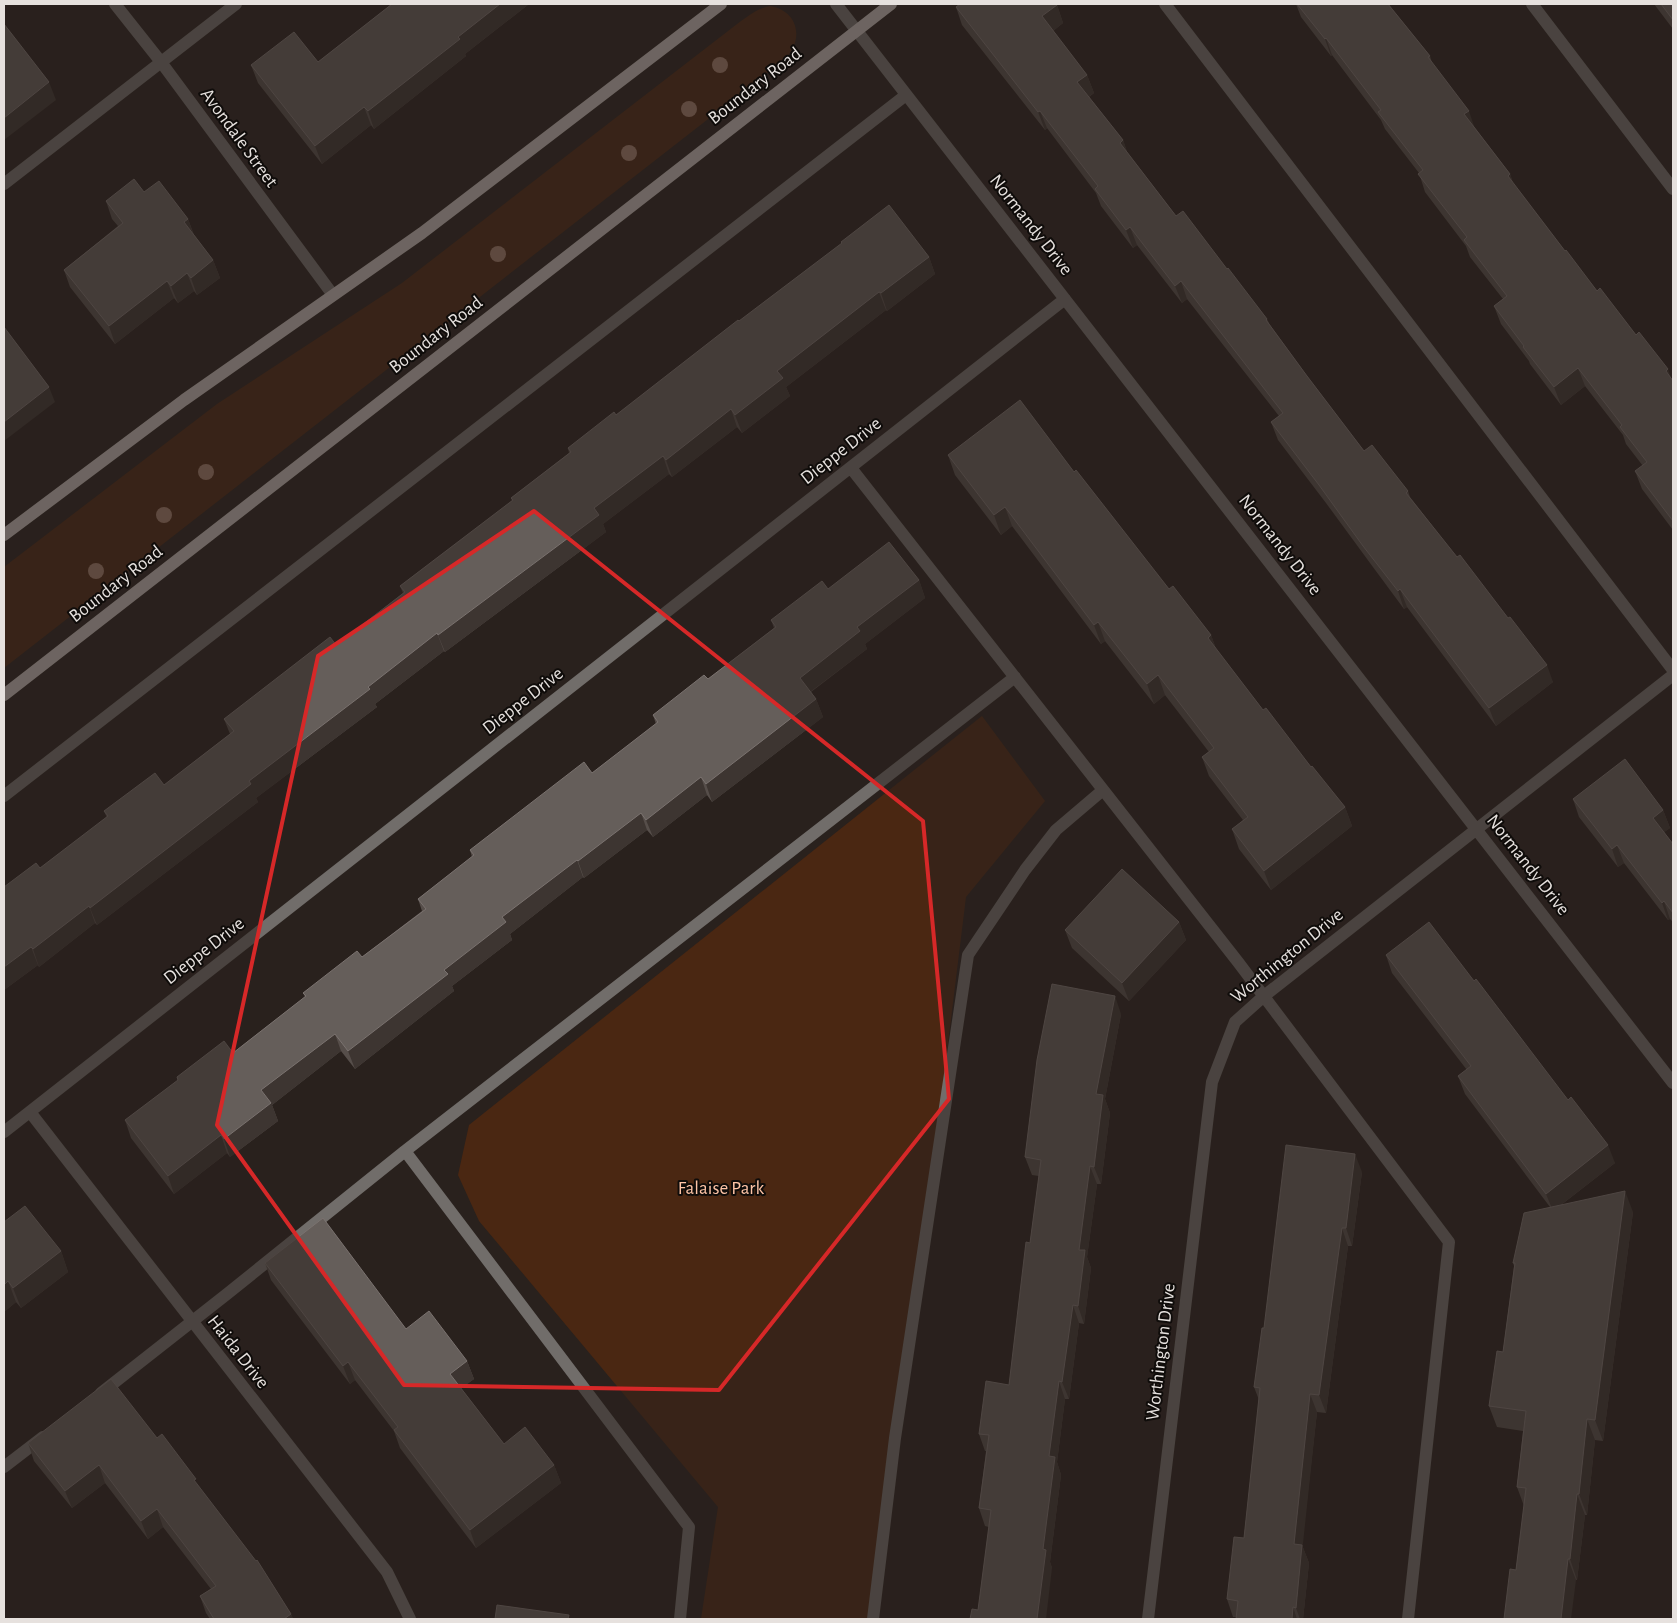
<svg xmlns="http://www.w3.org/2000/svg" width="1677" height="1623" viewBox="0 0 1677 1623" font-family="'Alegreya Sans',sans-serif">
	<rect width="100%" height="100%" fill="#29211d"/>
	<path fill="#4a2712" d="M770,6C799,11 804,40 785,59L4,668V567L217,404L402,283L741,21C751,14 758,8 770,6Z
		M982,716L1045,801L966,897L877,1619H701L718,1507L479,1221L458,1175L469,1125Z"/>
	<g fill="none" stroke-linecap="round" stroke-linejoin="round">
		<path stroke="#716d6a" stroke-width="12" d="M115,4L161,62L333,295
			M836,4L1673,1083
			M1165,4L1673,670
			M1532,4L1673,189
			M4,184L236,4
			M851,468L1238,962L1449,1242L1408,1619
			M4,796L906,95
			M30,1112L387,1572L410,1619
			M4,1132L1065,299
			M405,1151L1015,677
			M101,1393L227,1294L405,1151L689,1527L680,1619
			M4,1467L43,1437
			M873,1619L895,1438L968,955L1025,870L1056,830L1103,790
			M1148,1619L1212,1082L1235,1022L1264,996L1673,675"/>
		<path stroke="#bfb7b3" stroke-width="12" d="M4,535L184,400L422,233L721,4
			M4,695L891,4"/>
	</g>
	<g fill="#9e7b68">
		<circle cx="720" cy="65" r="8"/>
		<circle cx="689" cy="109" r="8"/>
		<circle cx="629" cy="153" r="8"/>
		<circle cx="498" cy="254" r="8"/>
		<circle cx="206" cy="472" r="8"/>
		<circle cx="164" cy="515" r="8"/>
		<circle cx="96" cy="571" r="8"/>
	</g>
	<path fill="#564e4a" d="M392,4H529L465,54L466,56L374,129L371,125L322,164L258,83L251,65L318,62Z
		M1296,4H1388L1430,56L1432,63L1475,128L1510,174L1513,183L1565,251L1597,291L1636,335L1673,381V530L1642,489L1635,471L1643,466L1626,444L1623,435L1585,386L1561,405L1530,364L1529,361L1501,324L1494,306L1503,299L1470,257L1466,246L1425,192L1419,173L1385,129L1381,120L1332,55L1331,56L1301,17Z
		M1654,4H1673V29Z
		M1057,5L1063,23L1053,31L1087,75L1094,93L1089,97L1123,140L1127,152L1176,216L1227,269L1267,319L1270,325L1307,376L1364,451L1408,491L1410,497L1553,682L1496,726L1407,607L1404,609L1370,563L1326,503L1278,440L1271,422L1279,416L1187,299L1182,303L1137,245L1133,248L1101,206L1096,193L1047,128L1045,130L962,25L956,7Z
		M144,192L188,219L194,235L213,260L220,278L197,295L194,291L178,303L174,298L115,344L70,287L64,270L118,226L112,219L106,201Z
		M841,242L929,257L935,274L887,311L886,310L786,387L790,396L742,433L737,427L672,477L669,474L603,524L606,532L445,652L444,651L375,704L377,707L256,798L258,802L97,925L95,923L39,967L38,965L4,990L40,868L107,818L104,811L164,785L230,734L224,719L336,645L403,593L400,586L512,501L511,498L569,453L568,448L616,415L842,244Z
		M948,455L1074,472L1169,589L1211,635L1216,649L1263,710L1345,807L1352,826L1271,890L1239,849L1232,829L1243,820L1209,776L1202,757L1209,752L1165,695L1154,704L1105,641L1101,644L1012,526L1001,535L955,475Z
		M919,580L925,598L865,644L867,649L811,692L816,699L823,717L712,802L707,795L653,837L647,830L584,878L583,877L510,934L512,940L452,986L454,991L355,1069L341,1051L272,1105L278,1121L230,1157L227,1153L174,1194L131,1138L125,1120L178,1081L177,1077L233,1053L305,997L303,993L362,957L422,911L418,899L472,857L470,850L592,773L656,724L653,715L708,679L774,628L771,620L828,589Z
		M1573,799L1663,810L1670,828L1664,832L1673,844V922L1670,919L1668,920L1624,863L1618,867L1579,817Z
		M1179,922L1186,940L1129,1001L1072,948L1065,930Z
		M1386,955L1615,1163L1561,1205L1633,1212L1603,1441L1595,1440L1587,1515H1585L1577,1580L1516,1570L1524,1506L1517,1487L1523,1431L1497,1427L1489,1406L1503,1352L1514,1266L1513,1263L1550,1207L1465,1094L1458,1076L1467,1070L1392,973Z
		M1121,1014L1105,1099L1110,1113L1101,1184H1097L1087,1257L1091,1268L1084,1324L1079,1323L1069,1399H1065L1057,1462L1061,1475L1050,1562L1052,1568L978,1610L989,1527L985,1526L979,1508L986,1451H985L979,1434L1009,1385L1030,1243L1039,1176L1032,1175L1025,1157Z
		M1362,1172L1352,1246H1348L1326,1413L1317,1412L1302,1545L1309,1563L1303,1619H1236V1617H1233L1227,1599L1244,1538L1259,1400L1254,1387L1264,1328Z
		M4,1222L61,1251L68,1272L21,1308L16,1302L4,1312Z
		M265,1263L406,1329L467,1361L474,1379L461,1388L504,1444L554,1465L561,1483L476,1548L400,1448L394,1431L355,1380L350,1384L271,1280Z
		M157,1438L199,1487L291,1614L293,1619H210L206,1613L200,1596L211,1589L163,1527L148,1539L105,1483L72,1508L34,1461L28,1443Z"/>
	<path fill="#3d3531" d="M500,4H529L465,54L466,56L374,129L368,111L458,37Z
		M1057,5L1063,23L1049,34L1042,16Z
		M1326,38L1332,55L1331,56L1325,39Z
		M1087,75L1094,93L1084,100L1077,82Z
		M49,82L56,100L4,140V118Z
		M364,107L371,125L322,164L315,146Z
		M1040,111L1047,128L1045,130L1038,112Z
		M1469,111L1475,129L1464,114Z
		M1123,140L1129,158L1120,143Z
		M1510,174L1516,192L1508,176Z
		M188,219L194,236L184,222Z
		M1130,227L1137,245L1133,248L1126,230Z
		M929,257L935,274L887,311L881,293Z
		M213,260L220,278L197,295L191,278Z
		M187,273L194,291L178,303L171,286Z
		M167,281L174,298L115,344L109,326Z
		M1181,281L1187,299L1182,303L1175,286Z
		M879,292L886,310L786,387L790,396L742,433L735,415L777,371Z
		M1578,368L1585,386L1561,405L1554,387Z
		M1668,369L1673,383L1666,371Z
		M49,387L55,402L4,441V422Z
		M731,409L737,427L672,477L666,460Z
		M663,456L669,474L603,524L606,532L445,652L438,635L594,508Z
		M1005,507L1012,526L1001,535L994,515Z
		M919,580L925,598L865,644L867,649L806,695L800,678L857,627Z
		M1400,589L1407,607L1404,609L1398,591Z
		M1098,622L1105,641L1101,644L1094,625Z
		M437,633L444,651L375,704L377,707L256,798L258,802L97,925L90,908L368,687Z
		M1211,635L1218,654L1208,638Z
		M1547,665L1553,682L1496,726L1489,708Z
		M1158,675L1165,695L1154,704L1147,684Z
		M816,699L823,717L712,802L706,784Z
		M701,777L707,795L653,837L646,820Z
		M1345,807L1352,826L1271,890L1264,871Z
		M1663,810L1670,828L1659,836L1653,818Z
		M641,813L647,830L584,878L578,861Z
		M1617,845L1624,863L1618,867L1612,849Z
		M577,860L583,877L510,934L512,940L452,986L454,991L355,1069L348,1051L444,970L502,917Z
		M1664,901L1670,919L1668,920L1662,903Z
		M89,906L95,923L39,967L33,949Z
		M1179,922L1186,940L1129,1001L1122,983Z
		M31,947L38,965L4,990V967Z
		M1115,996L1121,1014L1105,1099L1110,1113L1101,1184L1094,1167L1096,1094Z
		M335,1034L341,1051L272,1105L278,1121L230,1157L224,1139L261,1090Z
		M221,1135L227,1153L174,1194L168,1176Z
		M1608,1145L1615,1163L1553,1211L1546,1194Z
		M1355,1154L1362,1172L1352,1246L1346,1228Z
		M1090,1166L1097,1184L1087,1257L1091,1268L1084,1324L1078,1306L1079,1250Z
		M1625,1191L1633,1212L1603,1441L1595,1420Z
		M1342,1228L1348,1246L1326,1413L1319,1395Z
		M61,1251L68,1272L21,1308L13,1288Z
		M8,1281L16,1302L4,1312V1285Z
		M1073,1305L1079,1323L1069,1399L1062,1382Z
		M467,1361L474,1379L457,1392L450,1374Z
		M348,1362L355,1380L350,1384L343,1366Z
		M1059,1381L1065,1399L1057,1462L1061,1475L1050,1562L1052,1568L1046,1619H1037L1043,1549L1049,1456Z
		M1310,1394L1317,1412L1301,1562L1294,1544Z
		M1587,1419L1595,1440L1587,1515L1579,1494Z
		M99,1465L105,1483L72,1508L65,1491Z
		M554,1465L561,1483L476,1548L470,1530Z
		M1577,1494L1585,1515L1577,1580L1570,1559Z
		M157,1509L163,1527L148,1539L141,1521Z
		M1302,1545L1309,1563L1303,1619H1300L1296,1608Z
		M1568,1559L1576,1580L1571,1619H1561Z
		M1293,1607L1297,1619H1292Z
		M291,1614L293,1619H284Z"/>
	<path fill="#655e5a" stroke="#7a726f" d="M392,4H500L458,37L460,39L368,111L364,107L315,146L251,65L294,32L318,62Z
		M960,4H1055L1057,5L1042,16L1087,75L1077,82L1123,140L1120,143L1176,216L1183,211L1227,269L1228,268L1267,319L1266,320L1307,376L1364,451L1372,445L1408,491L1406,493L1457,557L1460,555L1508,618L1510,617L1547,665L1489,708L1400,589L1398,591L1363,546L1319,485L1271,422L1283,413L1181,281L1175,286L1130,227L1126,230L1095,189L1098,186L1040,111L1038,112L956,7Z
		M1297,4H1388L1430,56L1428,57L1469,111L1464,114L1510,174L1508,176L1565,251L1566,250L1597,291L1600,288L1636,335L1639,332L1668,369L1666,371L1673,381V521L1635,471L1647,462L1620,427L1622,425L1578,368L1554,387L1523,347L1524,346L1494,306L1507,296L1464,240L1467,237L1418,174L1423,170L1378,112L1381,110L1326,38L1325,39Z
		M1661,4H1673V20Z
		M4,24L49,82L4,118Z
		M134,179L144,192L159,181L188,219L184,222L213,260L191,278L187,273L171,286L167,281L109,326L64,270L123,223L106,201Z
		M889,205L929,257L881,293L879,292L777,371L783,378L735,415L731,409L666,460L663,456L594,508L599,515L438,635L437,633L368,687L370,689L249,781L251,784L90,908L89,906L33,949L31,947L4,967V887L36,863L40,868L108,816L104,811L155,773L164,785L234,731L224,719L330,637L336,645L405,592L400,586L513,500L511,498L571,452L568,448L614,412L616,415L738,320L739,321L842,243L841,242Z
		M4,327L49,387L4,422Z
		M1020,400L1074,472L1076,470L1169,589L1173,586L1211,635L1208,638L1263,710L1266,708L1311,767L1312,766L1345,807L1264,871L1232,829L1248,817L1202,757L1214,748L1158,675L1147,684L1098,622L1094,625L1005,507L994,515L948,455Z
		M889,542L919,580L857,627L860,631L800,678L816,699L706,784L701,777L646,820L641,813L578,861L577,860L502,917L506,922L444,970L448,974L348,1051L335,1034L261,1090L271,1103L224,1139L221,1135L168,1176L125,1120L178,1080L177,1077L224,1041L233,1053L306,996L303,993L357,951L362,957L426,909L418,899L474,855L470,850L584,762L592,773L658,722L653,715L704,675L708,679L776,627L771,620L822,581L828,589Z
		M1625,759L1663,810L1653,818L1673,844V913L1664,901L1662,903L1617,845L1612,849L1573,799Z
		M1122,869L1179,922L1122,983L1065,930Z
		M1429,922L1474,981L1476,979L1568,1100L1571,1097L1608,1145L1546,1194L1458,1076L1471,1066L1386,955Z
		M1052,984L1115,996L1096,1094L1103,1095L1094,1167L1090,1166L1079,1250H1085L1078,1306L1073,1305L1062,1382L1059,1381L1049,1456L1055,1457L1043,1549L1046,1550L1037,1619H970L972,1609L978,1610L991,1510L979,1508L989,1435L979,1434L986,1381L1009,1385L1026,1242L1030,1243L1041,1160L1025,1157L1037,1060Z
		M1286,1145L1355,1154L1346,1228H1342L1319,1395L1310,1394L1294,1544L1302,1545L1296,1608L1293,1607L1292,1619H1236L1238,1601L1227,1599L1234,1537L1244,1538L1260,1388L1254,1387L1262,1328H1264Z
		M1625,1191L1595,1420L1587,1419L1579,1494H1577L1570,1559H1568L1561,1619H1504L1510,1569L1516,1570L1526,1488L1517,1487L1526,1411L1489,1406L1497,1351L1503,1352L1515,1263H1513L1524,1213Z
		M25,1206L61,1251L13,1288L8,1281L4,1285V1222Z
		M323,1218L406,1329L429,1311L467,1361L450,1374L504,1444L525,1427L554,1465L470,1530L394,1430L398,1427L348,1362L343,1366L265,1263Z
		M111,1379L157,1438L162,1434L196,1479L194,1480L256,1561L257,1560L291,1614L284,1619H214L200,1596L216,1586L157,1509L141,1521L99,1465L65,1491L28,1443Z
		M497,1605L569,1615L568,1619H495Z"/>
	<path d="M0 0H1677V1623H0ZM534,511L923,821L949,1099L719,1390L404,1385L217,1125L318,656Z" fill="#29211d" fill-opacity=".55" fill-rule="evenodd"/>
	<path fill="none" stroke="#d62828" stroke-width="4" stroke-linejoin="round" d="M534,511L923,821L949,1099L719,1390L404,1385L217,1125L318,656Z"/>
	<g text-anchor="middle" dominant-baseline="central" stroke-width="4" stroke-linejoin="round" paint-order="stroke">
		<g font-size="19" fill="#e6e1de" stroke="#0f0c0a">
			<text transform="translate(755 86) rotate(-38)">Boundary Road</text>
			<text transform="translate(239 138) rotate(54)">Avondale Street</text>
			<text transform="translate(1031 225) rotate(52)">Normandy Drive</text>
			<text transform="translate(436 335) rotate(-38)">Boundary Road</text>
			<text transform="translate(841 451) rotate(-38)">Dieppe Drive</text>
			<text transform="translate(1280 545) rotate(52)">Normandy Drive</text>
			<text transform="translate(116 584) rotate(-38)">Boundary Road</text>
			<text transform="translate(523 701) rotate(-38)">Dieppe Drive</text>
			<text transform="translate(1528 865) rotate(52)">Normandy Drive</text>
			<text transform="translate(204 951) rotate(-38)">Dieppe Drive</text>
			<text transform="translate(1287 956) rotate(-39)">Worthington Drive</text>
			<text transform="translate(238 1352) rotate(52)">Haida Drive</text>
			<text transform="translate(1161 1352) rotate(-83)">Worthington Drive</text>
		</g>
		<g font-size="19" fill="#fec4a6" stroke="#0f0c0a">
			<text x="721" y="1188">Falaise Park</text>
		</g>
	</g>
	<rect width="1677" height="1623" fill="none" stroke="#e6e1de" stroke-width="10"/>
</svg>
